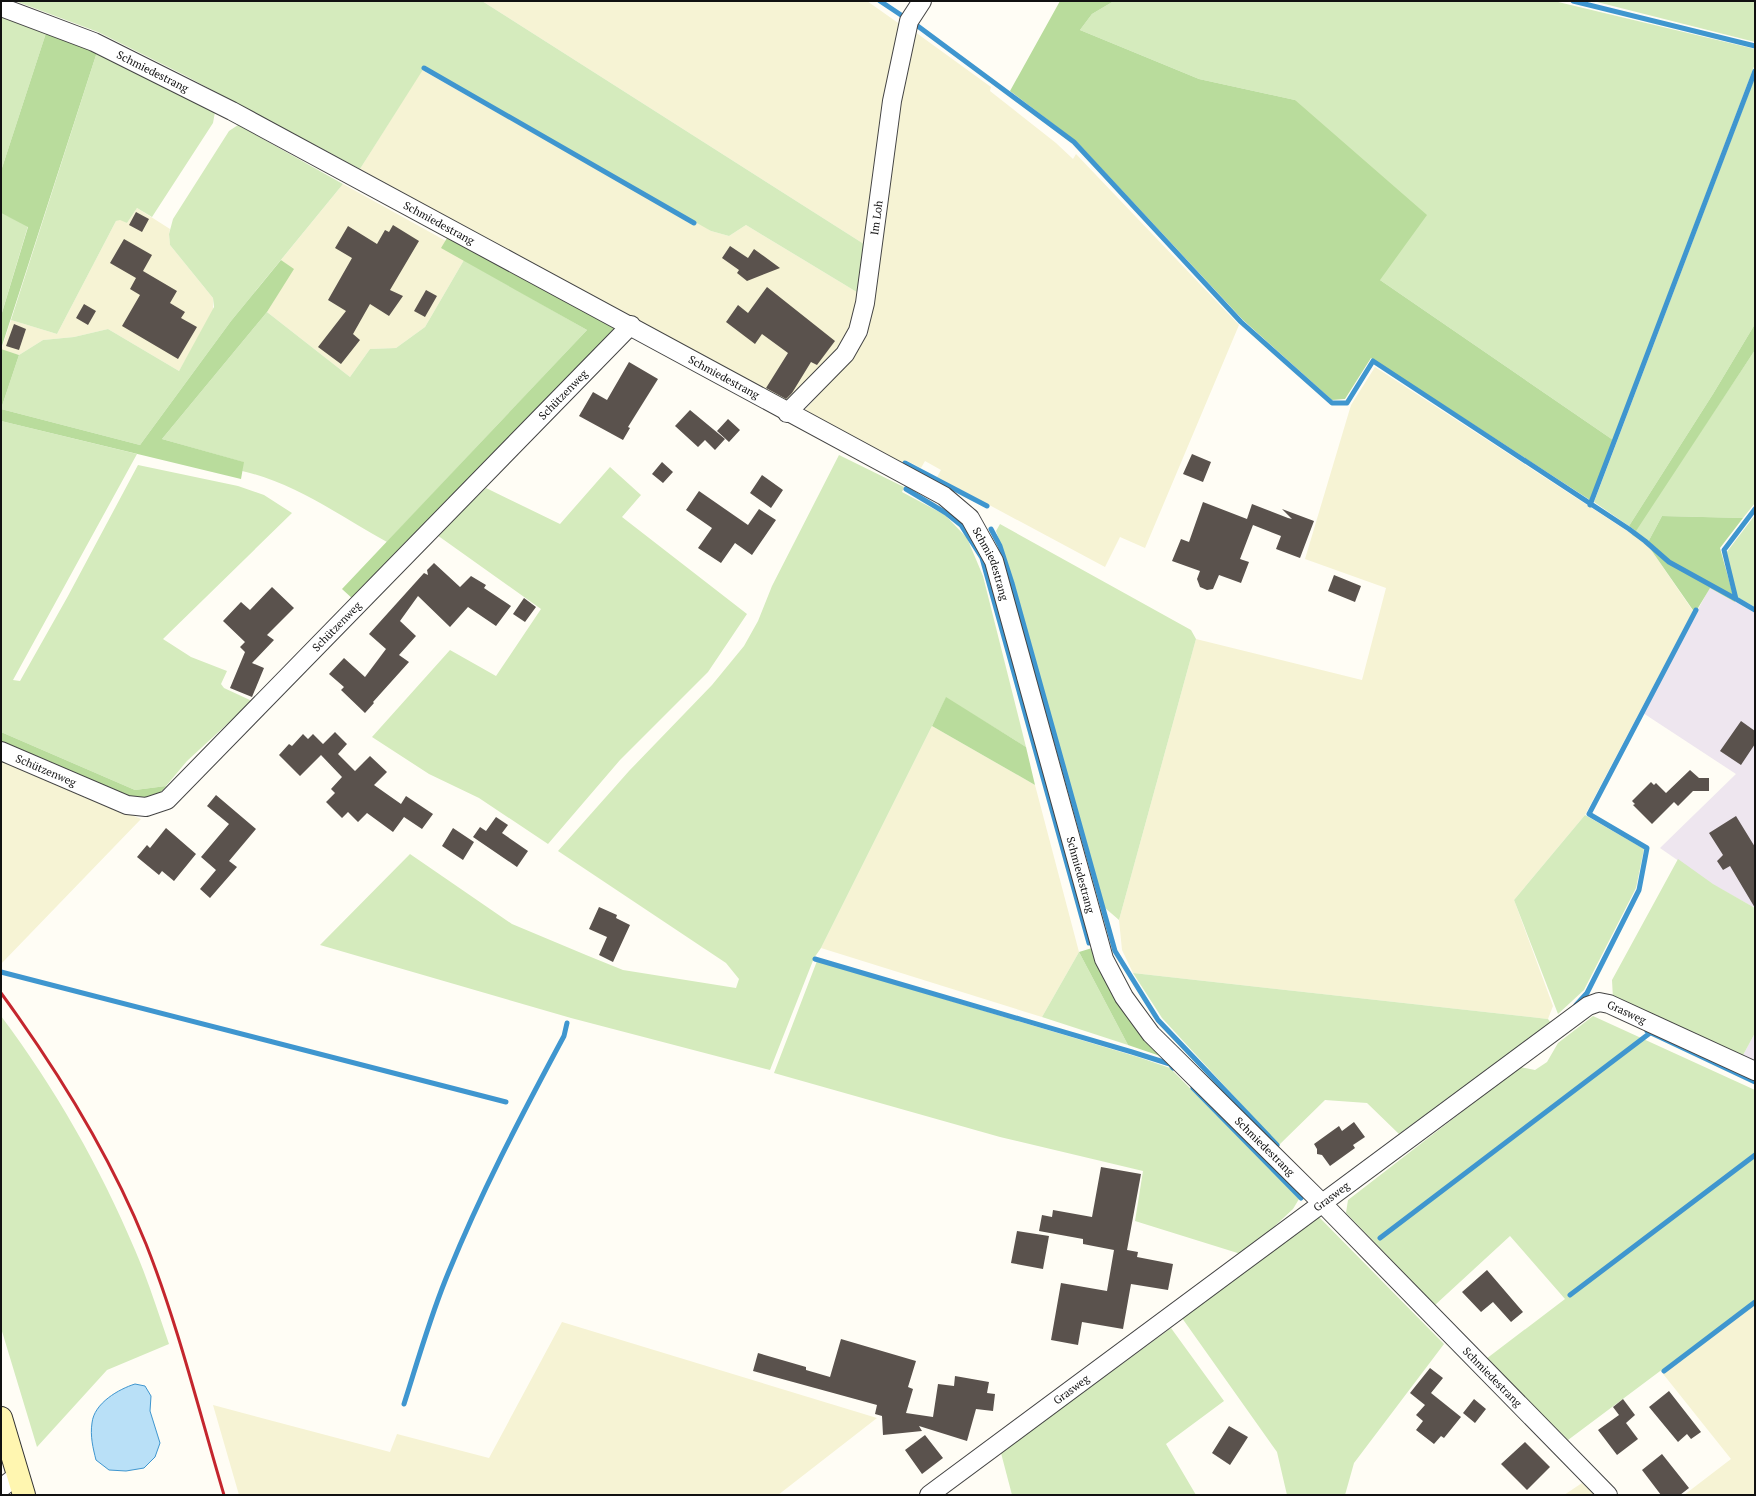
<svg xmlns="http://www.w3.org/2000/svg" width="1756" height="1496" viewBox="0 0 1756 1496" font-family="'PT Serif',serif">
	<rect width="100%" height="100%" fill="#fffdf5"/>
	<path fill="#eee6ef" d="M1710,587L1755,613V908L1712,884L1660,848L1736,774L1643,713Z
		M1755,1033V1063L1742,1057Z"/>
	<path fill="#f6f3d4" d="M482,1H867L901,25L867,246Z
		M911,29L991,87L990,91L1056,143L1073,159L1076,154L1239,325L1145,548L1120,537L1105,567L937,477L941,470L925,461L921,468L905,460L903,464L805,410L852,357L869,333L864,331Z
		M422,70L695,225L698,222L711,231L729,236L746,225L860,294L843,351L789,405L360,169Z
		M343,184L446,241L442,248L464,260L425,327L396,348L370,349L350,377L267,312L293,269L281,260Z
		M137,208L170,229L169,234L170,245L213,298V312L179,371L108,329L74,337L43,340L19,355L1,350L11,320L57,334L116,221L120,219L127,223Z
		M1375,367L1647,544L1693,611L1585,815L1514,900L1553,1006L1548,1019L1133,973L1122,950L1119,920L1196,639L1362,680L1386,588L1305,559L1351,405Z
		M932,726L1035,785L1079,952L1042,1017L821,948Z
		M1,759L141,819L1,964Z
		M1755,1300V1495H1684L1731,1459L1660,1370Z
		M562,1322L877,1418L778,1495H239L213,1405L390,1452L397,1434L489,1458Z
		M1582,1483L1595,1495H1564Z"/>
	<path fill="#d5ebbd" d="M15,1H482L867,246L860,294L746,225L729,236L711,231L424,68L360,169L184,75L98,32Z
		M1114,1H1554L1755,49V64L1613,440L1380,280L1295,100L1199,79L1080,30L1092,14Z
		M1593,1H1755V42Z
		M1,17L46,33L1,171Z
		M97,52L215,112L213,123L152,217L137,208L127,223L120,220L116,221L57,334L11,320Z
		M1755,77V324L1713,394L1629,526L1594,502Z
		M238,125L343,184L231,321L140,445L1,409L19,355L43,340L74,337L108,329L179,371L214,307L213,298L170,245L169,234L173,219L229,131Z
		M1,213L28,226L1,316Z
		M464,260L587,330L387,542C340,516 295,483 242,471L243,462L162,439L267,312L350,377L370,349L396,348L425,327Z
		M1755,350V503L1743,518L1662,516L1647,544L1632,535Z
		M1,421L137,454L13,680L20,681L68,596L138,465L238,486L264,495L292,513L163,639L191,657L227,671L221,684L224,688L252,701L187,761L166,786L135,790L1,732Z
		M839,455L904,487L902,492L945,515L967,538L983,576L1026,747L946,698L821,948L814,958L770,1070L571,1018L320,945L410,854L512,924L586,955L623,970L736,988L739,979L726,963L558,851L629,771L712,685L744,646L758,621L772,586Z
		M610,467L641,495L622,517L747,614L708,672L620,760L548,844L479,798L429,774L372,737L450,650L496,676L541,609L437,535L486,488L560,524Z
		M1755,515V607L1737,597L1726,553Z
		M1000,524L1191,630L1196,639L1119,920L1104,907L1014,583L996,531Z
		M1585,815L1644,849L1636,888L1584,990L1558,1014L1514,900Z
		M1678,859L1713,884L1755,908V1033L1742,1057L1613,999L1612,980Z
		M1079,952L1128,1045L1042,1017Z
		M817,961L1138,1057L1170,1068L1299,1199L1293,1209L1244,1255L1135,1221L1143,1171L1000,1137L774,1073Z
		M1133,973L1548,1019L1551,1023L1399,1134L1367,1103L1325,1100L1279,1145L1162,1018Z
		M1,1016C55,1088 100,1167 135,1250C148,1280 158,1312 169,1344L107,1370L37,1447L1,1328Z
		M1593,1016L1755,1090V1300L1568,1440L1486,1359L1565,1299L1510,1236L1435,1305L1346,1213L1348,1200L1520,1067L1535,1070L1547,1062L1558,1043Z
		M1319,1217L1444,1344L1354,1463L1345,1495H1287L1277,1452L1182,1318Z
		M1171,1328L1224,1401L1166,1444L1196,1495H1012L1001,1453Z"/>
	<path fill="#b9dc9c" d="M1060,1H1114L1092,14L1080,30L1199,79L1295,100L1427,215L1380,280L1613,440L1590,500L1371,358L1345,399L1332,400L1243,320L1077,142L1010,91Z
		M46,33L97,52L1,349L19,355L1,409L140,445L231,321L281,260L294,269L267,312L162,439L244,462L241,479L1,421V316L28,227L1,213V171Z
		M450,233L621,327L354,600L342,589L587,330L441,248Z
		M1755,324V350L1636,531L1629,526L1713,394Z
		M1662,516L1743,518L1720,548L1735,602L1710,588L1695,613L1647,544Z
		M946,697L1026,747L1035,785L932,726Z
		M1,732L135,790L166,786C154,802 145,800 127,798L1,744Z
		M1092,948L1169,1059L1128,1045L1079,952Z"/>
	<path fill="#b9e0f7" stroke="#3f96cf" d="M135,1384L145,1386L151,1396L150,1411L160,1443L155,1457L144,1468L126,1471L109,1470L96,1460C93,1448 90,1436 92,1423C94,1403 119,1389 135,1384Z"/>
	<g fill="none" stroke-linecap="round" stroke-linejoin="round">
		<path stroke="#3f96cf" stroke-width="5" d="M880,1L904,17
			M1573,1L1755,46
			M915,24L1074,142L1241,322L1332,403H1347L1373,361L1629,529L1645,541L1669,562L1736,599
			M424,68L694,223
			M905,463L987,506
			M906,489L946,513L961,525L982,558L1089,943
			M1590,505L1755,71
			M1755,509L1724,550L1736,599L1755,610
			M991,529L1000,546L1012,583L1115,951L1158,1020L1277,1145
			M815,959L1132,1052L1170,1064L1173,1068
			M1,972L506,1102
			M1576,1005L1587,993L1639,890L1647,848L1589,814L1696,610
			M1647,1031L1755,1082
			M1193,1088L1301,1198
			M1380,1238L1650,1033
			M1570,1295L1755,1155
			M1664,1371L1755,1302
			M404,1404C417,1363 429,1321 445,1281C479,1196 521,1116 564,1036L567,1023"/>
	</g>
	<path fill="#5a524d" d="M136,212L149,219L142,232L129,225Z
		M393,225L419,241L390,290L403,296L389,316L370,304L353,334L360,340L341,364L318,347L346,311L328,300L352,258L335,248L348,226L377,244L385,230L389,232Z
		M124,239L152,255L143,271L177,291L170,303L185,312L181,318L197,327L178,359L122,326L140,295L130,289L136,278L110,263Z
		M730,246L748,258L754,249L780,268L747,281L737,273L739,270L722,258Z
		M767,287L835,341L817,365L811,362L792,393L786,399L766,388L788,353L762,334L755,344L726,322L738,305L748,313Z
		M426,290L437,296L425,317L414,311Z
		M84,304L96,311L88,325L76,318Z
		M14,324L26,329L19,350L6,346Z
		M629,362L658,379L628,427L630,428L623,440L579,416L593,392L607,400Z
		M690,410L725,439L715,450L705,440L698,447L675,426Z
		M728,419L740,430L729,442L717,431Z
		M1192,454L1211,462L1203,482L1183,474Z
		M662,462L673,472L663,483L652,474Z
		M762,475L783,490L771,508L750,493Z
		M699,491L748,525L759,509L776,520L752,555L735,543L721,563L698,548L712,528L686,510Z
		M1203,502L1247,519L1252,504L1288,518L1292,519L1282,509L1314,521L1300,558L1276,549L1281,536L1253,525L1240,559L1249,562L1241,583L1219,575L1213,589L1207,590L1200,587L1197,579L1200,571L1172,561L1181,539L1189,542Z
		M434,563L460,587L471,576L486,585L484,588L511,606L496,626L468,607L450,627L418,596L400,621L416,636L399,655L409,662L373,702L374,703L365,713L341,690L344,687L329,674L344,658L365,677L386,649L369,634L424,573L428,575L427,570Z
		M1334,575L1361,586L1355,602L1328,591Z
		M272,587L294,608L267,635L274,640L252,663L264,668L252,697L230,688L245,652L240,647L245,642L223,621L241,602L250,610Z
		M524,598L536,607L525,622L513,614Z
		M1741,721L1755,731V744L1741,765L1720,751Z
		M335,732L347,744L338,754L355,771L370,756L387,772L374,785L401,804L406,796L433,814L422,829L404,817L393,832L367,813L358,822L348,812L342,818L326,802L335,793L331,789L342,777L321,755L300,776L279,755L289,744L292,746L303,734L308,739L313,734L323,744Z
		M1690,770L1699,778H1709V791H1693L1678,806L1674,802L1652,824L1633,805L1635,804L1632,801L1651,782L1654,785L1656,783L1666,793Z
		M216,795L256,829L229,861L237,867L210,898L200,889L216,870L201,857L229,824L207,806Z
		M1736,816L1755,847V908L1730,866L1723,870L1717,861L1723,855L1709,833Z
		M496,817L508,825L502,833L528,851L517,867L473,837L480,827L486,831Z
		M166,828L196,854L174,881L162,871L159,875L137,857L147,845L150,848Z
		M453,828L474,842L463,860L442,846Z
		M599,907L617,915L616,918L630,925L613,962L599,955L607,937L589,929Z
		M1354,1122L1365,1137L1353,1145L1355,1148L1330,1166L1322,1155L1317,1154V1149L1314,1144L1339,1126L1342,1131Z
		M1101,1167L1141,1174L1127,1250L1138,1252L1137,1257L1173,1264L1168,1290L1131,1284L1123,1329L1082,1322L1078,1345L1051,1340L1061,1283L1107,1291L1114,1250L1083,1244V1239L1039,1231L1042,1215L1052,1217L1053,1210L1092,1217Z
		M1017,1231L1049,1236L1043,1269L1011,1263Z
		M1487,1270L1523,1312L1511,1322L1493,1302L1481,1312L1462,1292Z
		M841,1339L916,1361L908,1387L913,1389L906,1413L933,1417L938,1384L954,1386L955,1376L989,1382L987,1393L995,1394L993,1411L976,1409L967,1441L919,1426L922,1431L883,1435L882,1416L875,1414L877,1405L753,1371L758,1353L806,1367V1370L830,1377Z
		M1430,1368L1443,1378L1431,1393L1461,1417L1444,1438L1441,1436L1434,1444L1416,1430L1423,1421L1416,1415L1425,1405L1410,1393Z
		M1669,1391L1701,1432L1691,1439L1687,1434L1678,1442L1649,1407Z
		M1474,1399L1486,1409L1475,1423L1463,1413Z
		M1623,1399L1635,1415L1626,1423L1638,1439L1617,1455L1598,1430L1619,1415L1613,1407Z
		M1229,1426L1248,1437L1230,1465L1212,1453Z
		M925,1435L943,1458L922,1474L905,1450Z
		M1525,1442L1550,1467L1527,1490L1501,1464Z
		M1662,1454L1689,1488L1680,1495H1661L1642,1470Z"/>
	<g fill="none" stroke-linecap="round" stroke-linejoin="round">
		<g stroke="#444" stroke-width="20">
			<g id="street">
				<path id="s1" d="M1,7L94,42L232,111L944,496L970,518L994,561L1104,959L1124,997L1151,1034L1323,1204L1608,1495"/>
				<path id="s2" d="M787,413L845,354L858,331L865,303L892,101L909,21L922,1"/>
				<path id="s3" d="M1,751L127,805L146,807L167,800L631,325"/>
				<path d="M1,1488L18,1475"/>
				<path id="s4" d="M929,1495L1588,1006L1599,1002L1609,1004L1755,1071"/>
			</g>
		</g>
		<g stroke="#333" stroke-width="24">
			<path id="secondary" d="M1,1418L24,1495"/>
		</g>
		<use href="#street" stroke="#fff" stroke-width="18"/>
		<use href="#secondary" stroke="#fff6b0" stroke-width="22"/>
		<path stroke="#c4262e" stroke-width="3" d="M1,993C58,1071 110,1155 146,1244C178,1325 199,1411 224,1495"/>
	</g>
	<g text-anchor="middle" dominant-baseline="central" stroke-width="4" stroke-linejoin="round" paint-order="stroke">
		<g font-size="11" fill="#111" stroke="#fff">
			<text stroke="none"><textPath href="#s1" startOffset="165">Schmiedestrang</textPath></text>
			<text stroke="none"><textPath href="#s2" startOffset="224">Im Loh</textPath></text>
			<text stroke="none"><textPath href="#s1" startOffset="489">Schmiedestrang</textPath></text>
			<text stroke="none"><textPath href="#s1" startOffset="813">Schmiedestrang</textPath></text>
			<text stroke="none"><textPath href="#s3" startOffset="745">Schützenweg</textPath></text>
			<text stroke="none"><textPath href="#s1" startOffset="1148">Schmiedestrang</textPath></text>
			<text stroke="none"><textPath href="#s3" startOffset="421">Schützenweg</textPath></text>
			<text stroke="none"><textPath href="#s3" startOffset="49">Schützenweg</textPath></text>
			<text stroke="none"><textPath href="#s1" startOffset="1472">Schmiedestrang</textPath></text>
			<text stroke="none"><textPath href="#s4" startOffset="862">Grasweg</textPath></text>
			<text stroke="none"><textPath href="#s1" startOffset="1808">Schmiedestrang</textPath></text>
			<text stroke="none"><textPath href="#s4" startOffset="501">Grasweg</textPath></text>
			<text stroke="none"><textPath href="#s1" startOffset="2132">Schmiedestrang</textPath></text>
			<text stroke="none"><textPath href="#s4" startOffset="177">Grasweg</textPath></text>
		</g>
	</g>
	<rect width="1756" height="1496" fill="none" stroke="#111111" stroke-width="4"/>
</svg>
